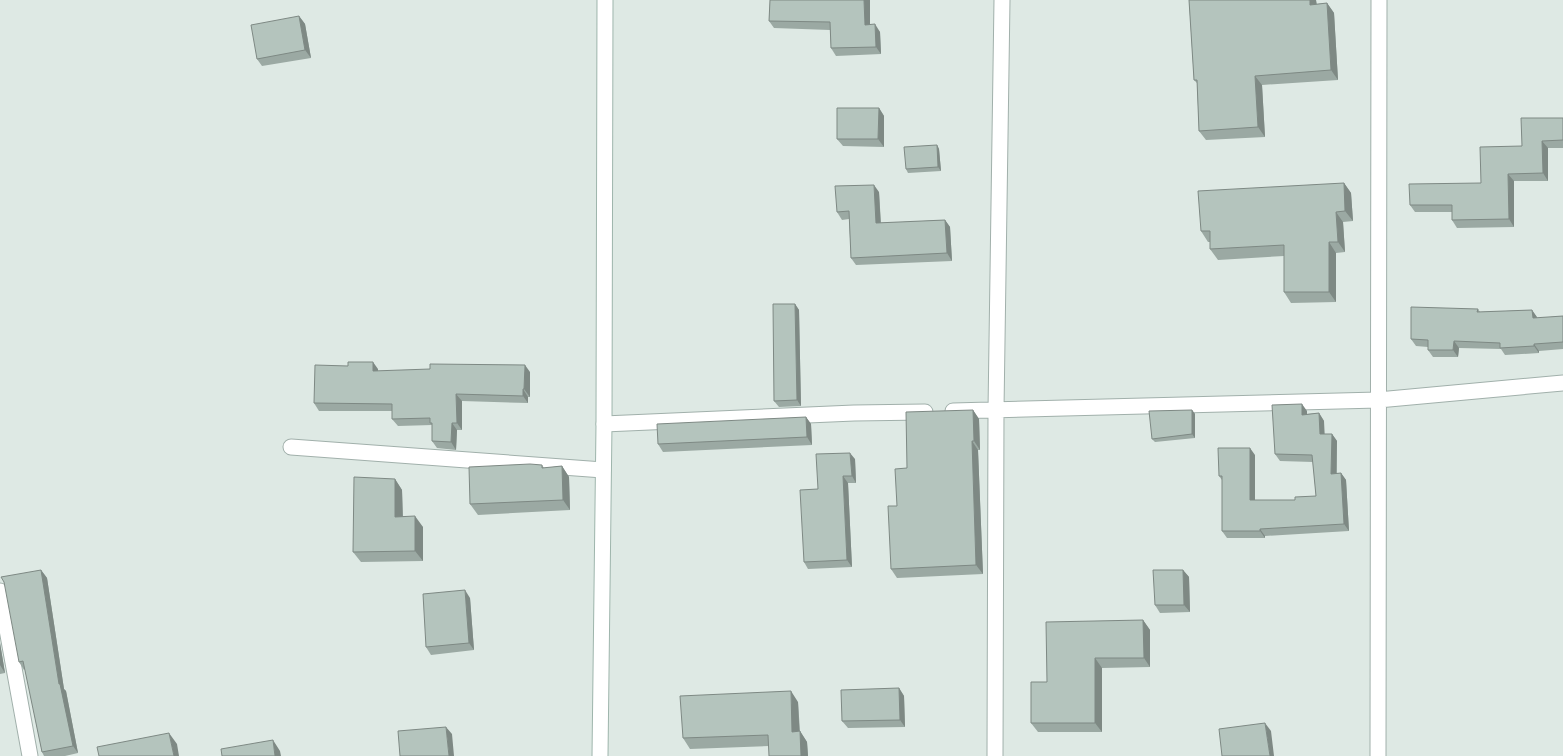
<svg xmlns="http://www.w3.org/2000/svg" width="1563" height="756" viewBox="0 0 1563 756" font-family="Figtree,sans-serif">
	<rect width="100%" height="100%" fill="#dee9e4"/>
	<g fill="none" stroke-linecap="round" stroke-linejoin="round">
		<g stroke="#a1b0ab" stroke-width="17">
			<path id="street" d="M953,411L1378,400L1563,383
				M604,424L854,413L925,412
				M291,447L603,470
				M0,591L30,756
				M995,756L996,410L1002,0
				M1378,756L1379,0"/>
		</g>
		<g stroke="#9eb5ac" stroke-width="17">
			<path id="secondary" d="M600,756L604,424L605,0"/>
		</g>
		<use href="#street" stroke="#fff" stroke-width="15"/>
		<use href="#secondary" stroke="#fff" stroke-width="15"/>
	</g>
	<path fill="#9ba9a3" d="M770,0H870V24L880,32L881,54L836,56L831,48L830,30L774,28L769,21Z
		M1189,0H1316L1317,4L1327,3L1334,13L1338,80L1262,85L1265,137L1206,140L1199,131L1197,83L1194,80Z
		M299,16L305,24L311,58L262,66L257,59Z
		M879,108L884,116V147L843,146L837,139Z
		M1563,118V148H1548V181H1514V227L1457,228L1452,220V212H1415L1410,205L1481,183L1522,146Z
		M937,145L939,149L941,171L908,173L906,169Z
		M1344,183L1351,193L1353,221L1343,222L1345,252L1336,253V302L1291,303L1284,292V256L1218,260L1210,249V242H1208L1201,231Z
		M879,192L881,223L945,220L950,227L952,261L856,265L851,258L849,219L842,220L837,212Z
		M795,304L799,310L801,406L779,407L774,401Z
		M1478,309L1480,312L1532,310L1537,318L1563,316V349L1539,351V353L1505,355L1501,349L1459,348L1458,357H1433L1428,350V347L1416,346L1411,339Z
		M378,369V371L530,372V397H528V403L462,401V430H457L456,450L437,448L432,441V425L398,426L392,419V411H319L314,403Z
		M973,410L979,419L980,450H978L983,574L897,578L891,569L897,506L907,468Z
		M1192,410L1195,414V438L1155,442L1152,439Z
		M1307,411V414L1319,413L1324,421V434H1332L1337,441V473H1341L1346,480L1349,531L1265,536V538H1227L1222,531V480L1219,476L1255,455V500H1295L1316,496L1313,462L1280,461L1275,454Z
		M806,417L811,424L812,445L663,452L658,444Z
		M855,459L856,483H848L852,567L808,569L804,562L818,489Z
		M542,465L544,468L562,466L569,477L570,510L478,515L470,504Z
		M395,479L402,490L403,516L423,527V561L361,562L353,552Z
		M41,570L47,578L64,689L66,691L78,753L65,756H44L42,752L25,669L24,670L19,662Z
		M1183,570L1189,577L1190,612L1160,613L1155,605Z
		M470,598L474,650L431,655L426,647Z
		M1143,620L1150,630V667L1102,668V732H1038L1031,723L1047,682Z
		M0,643L5,673L0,674Z
		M899,688L904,696L905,727L848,728L842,721Z
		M798,702L800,731L807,742L808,756H769V746L690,749L683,738Z"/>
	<path fill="#7e8984" d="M864,0H870V32L865,25Z
		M1310,0H1316L1317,14L1310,5Z
		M1327,3L1334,13L1338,80L1331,70Z
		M299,16L305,24L311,58L305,50Z
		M875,24L880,32L881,54L876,47Z
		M1255,76L1262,85L1265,137L1258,127Z
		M879,108L884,116V147L878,139Z
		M1542,141L1548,148V181L1543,173Z
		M937,145L939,149L941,171L938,167Z
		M1508,174L1514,181V227L1509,219Z
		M1344,183L1351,193L1353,221L1345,211Z
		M874,185L879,192L881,230L876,223Z
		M1336,212L1343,222L1345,252L1338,242Z
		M945,220L950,227L952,261L947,253Z
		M1329,242L1336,253V302L1329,292Z
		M795,304L799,310L801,406L797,400Z
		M1532,310L1537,317L1538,325L1533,318Z
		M1454,341L1459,348L1458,357L1453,350Z
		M1534,344L1539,351V353L1534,346Z
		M373,362L378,369V378L373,371Z
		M525,365L530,372V397L524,389Z
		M523,389L528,397V403L523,396Z
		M456,394L462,401V430L457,423Z
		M1302,404L1307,411V422L1302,415Z
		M973,410L979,419L980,450L974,441Z
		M1192,410L1195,414V438L1192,434Z
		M1319,413L1324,421L1325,441L1320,434Z
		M806,417L811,424L812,445L807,437Z
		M452,423L457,430L456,450L451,442Z
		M1332,434L1337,441L1336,481L1331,474Z
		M972,441L978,450L983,574L976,565Z
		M1250,448L1255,455V508L1250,500Z
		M850,453L855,459L856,483L852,476Z
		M562,466L569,477L570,510L563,500Z
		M1341,473L1346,480L1349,531L1344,524Z
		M843,476L848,483L852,567L847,560Z
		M395,479L402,490L403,528L395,517Z
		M415,516L423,527V561L415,551Z
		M1260,529L1265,536V538L1260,531Z
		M41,570L47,578L64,689L66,691L78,753L73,746L59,684Z
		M1183,570L1189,577L1190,612L1184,605Z
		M465,590L470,598L474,650L469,643Z
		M1143,620L1150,630V667L1144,658Z
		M0,643L5,673L0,665Z
		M1095,658L1102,668V732L1095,723Z
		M899,688L904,696L905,727L900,720Z
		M791,691L798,702L800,743L792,732Z
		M1265,723L1271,731L1274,756H1270Z
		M446,727L452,734L454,756H449Z
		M800,731L807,742L808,756H801Z
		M169,733L177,744L179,756H174Z
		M273,740L280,751L281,756H275Z"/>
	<path fill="#b4c4bd" stroke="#7e8984" d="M770,0H864L865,25L875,24L876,47L831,48L830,22L769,21Z
		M1189,0H1310V5L1327,3L1331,70L1255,76L1258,127L1199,131L1197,80H1194Z
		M299,16L305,50L257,59L251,25Z
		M837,108H879L878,139H837Z
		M1521,118H1563V140L1542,141L1543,173L1508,174L1509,219L1452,220V205H1410L1409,184L1481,183L1480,147L1522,146Z
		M937,145L938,167L906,169L904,147Z
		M1344,183L1345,211L1336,212L1338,242H1329V292H1284V245L1210,249V231H1201L1198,191Z
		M874,185L876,223L945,220L947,253L851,258L849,211L837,212L835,186Z
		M773,304H795L797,400L774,401Z
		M1411,307L1478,309L1477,312L1532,310L1533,318L1563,316V342L1534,344V346L1500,348V343L1454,341L1453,350H1428V340L1411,339Z
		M348,362H373V371L430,369V364L525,365L524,389H523V396L456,394L457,423H452L451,442L432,441V423H430V418L392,419V404L314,403L315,365L348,366Z
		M1302,404V415L1319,413L1320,434H1332L1331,474L1341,473L1344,524L1260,529V531H1222V476H1219L1218,448H1250V500H1295V497L1316,496L1312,455L1275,454L1272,405Z
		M973,410L974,441H972L976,565L891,569L888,506H897L895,469L907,468L906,412Z
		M1192,410V434L1152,439L1149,411Z
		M806,417L807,437L658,444L657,424Z
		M850,453L852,476H843L847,560L804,562L800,490L818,489L816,454Z
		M530,464L542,465V468L562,466L563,500L470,504L469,467Z
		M354,477L395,479V517L415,516V551L353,552Z
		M41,570L59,684H60L73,746L42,752L23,661L19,662L4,582L1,577Z
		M1153,570H1183L1184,605H1155Z
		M465,590L469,643L426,647L423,594Z
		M1143,620L1144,658H1095V723H1031V682H1047L1046,622Z
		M899,688L900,720L842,721L841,690Z
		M791,691L792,732L800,731L801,756H769L768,735L683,738L680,696Z
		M1265,723L1270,756H1222L1219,729Z
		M446,727L449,756H400L398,731Z
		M169,733L174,756H99L97,747Z
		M273,740L275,756H222L221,749Z"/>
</svg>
